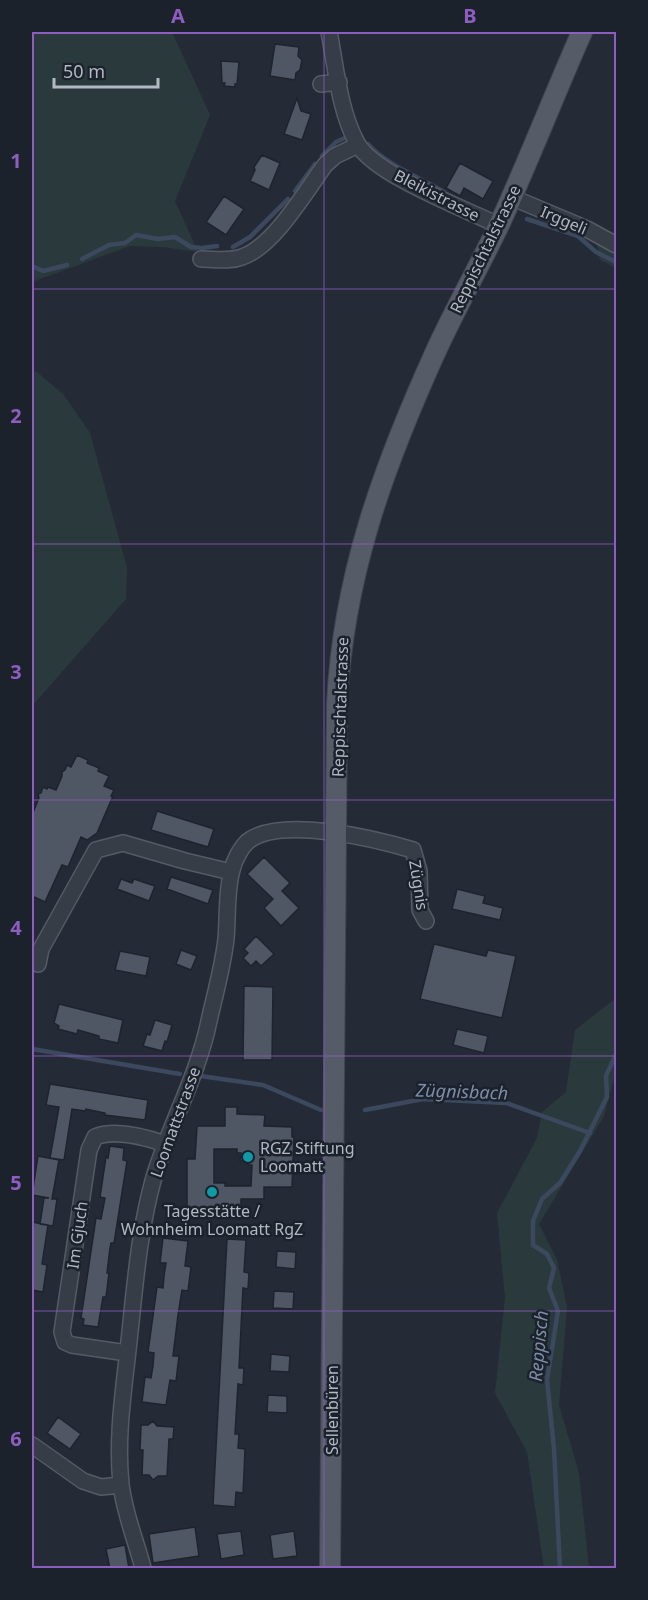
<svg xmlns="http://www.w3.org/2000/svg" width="648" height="1600" viewBox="0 0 648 1600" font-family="'Noto Sans',sans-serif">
	<rect width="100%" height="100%" fill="#242b37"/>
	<path fill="#2a3a3c" d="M32,32H172L210,115L175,201L198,252L163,247L130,246L32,282Z
		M597,244L616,253V268L600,260Z
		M32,372H37L64,395L90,433L127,568L126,599L32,706Z
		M616,990V1070L604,1116L539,1224L557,1260L567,1307L559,1405L579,1473L589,1568H544L527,1452L495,1393L505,1298L497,1213L537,1138L542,1112L566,1092L575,1030L615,999Z"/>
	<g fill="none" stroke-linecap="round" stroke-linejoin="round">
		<path stroke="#3b485e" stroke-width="4.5" d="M368,144C385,164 421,178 444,192
			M322,156L336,142L347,137
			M295,191L315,164
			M527,219L578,236L596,252L616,262
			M233,247L250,237L288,199
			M82,259L109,245L125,243L136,235L158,239L175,237L191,247L202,248L217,246
			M32,266L43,271L67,265
			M32,1049L180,1074
			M201,1076L263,1085L321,1110
			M365,1110L423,1099L506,1103L590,1133
			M560,1568L554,1449L547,1380L558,1311L549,1288L554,1268L547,1254L533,1245V1221L542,1199L560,1183L580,1151L607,1097L606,1076L616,1054"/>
	</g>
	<path fill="#4f5664" stroke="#1e242e" stroke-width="1.5" fill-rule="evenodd" d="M275,44L299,47L298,56L302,60L300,70L296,73L295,80L270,76Z
		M221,61L239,62L237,84H235V87L224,86L225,83H222Z
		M297,98L301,111L311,114L302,140L284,134Z
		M262,155L280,163L269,190L250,181L255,170L254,167Z
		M460,163L493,181L483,199L464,188L460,196L446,188Z
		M224,196L244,209L226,235L206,222Z
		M77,755L88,760L87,763L99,768L98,771L109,776L104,786L114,790L111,796H113L97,833L87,840L81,837L68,867L62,865L45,902L32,896V815L39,798L38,794L41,793L43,787L47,789L48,787L56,790L62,776V772L65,770L67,765L71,767Z
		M157,811L214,829L208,847L151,830Z
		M264,857L290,883L282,891L299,908L281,926L264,908L273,899L247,874Z
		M171,877L213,890L208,904L167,889Z
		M121,879L132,883L134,879L155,886L149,901L117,889Z
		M457,889L485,896L483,903L503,908L500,920L452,909Z
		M256,936L274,954L261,966L256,961L251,966L243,958L248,953L244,949Z
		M434,944L486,956L488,950L516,956L502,1018L420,999Z
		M181,950L197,956L191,970L176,964Z
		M120,951L150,957L146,976L115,970Z
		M244,986L273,987L272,1060H243Z
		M59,1004L123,1020L118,1043L99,1039V1036L78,1030L77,1034L58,1029L59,1026L54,1023Z
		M155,1020L172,1025L167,1042L165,1041L162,1051L143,1046L147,1034L150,1035Z
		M457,1029L488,1036L484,1053L453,1045Z
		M50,1084L148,1100L145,1120L105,1115V1113L86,1109L85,1111L72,1109L64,1160L50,1158L59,1107L46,1105Z
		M225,1107H237V1114L265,1115L264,1126L292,1127V1137H294L292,1187H264V1199H241V1213H187V1159H195L197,1126H225ZM214,1149H237V1153H241L240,1161H248V1165H252L251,1186H225V1183H214Z
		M110,1146L124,1148L123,1160L127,1161L114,1243H111L110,1248L107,1273H109L106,1297H103L98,1327L83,1325L84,1319L81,1318L96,1218L101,1219L105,1198L100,1197L106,1157L108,1158Z
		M38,1156L59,1160L52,1199H57L53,1226L40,1224L44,1198H49L32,1195Z
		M32,1222L48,1225L42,1264L47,1265L43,1292L32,1290Z
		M163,1238L188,1241L185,1266L191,1267L188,1291L182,1290L178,1315L173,1356H179L176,1381L170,1380L166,1405L142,1402L145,1377L151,1378L153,1366L154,1353L148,1352L157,1287L163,1288L164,1276L166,1263H160Z
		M227,1239L246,1240L244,1272L249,1273L248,1289L243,1288L239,1368H244L243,1385L238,1384L235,1434H239L238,1448L245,1449L244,1474L243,1493L236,1492L235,1507L213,1505Z
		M277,1251L296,1252L295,1269L276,1267Z
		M274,1291L294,1292L293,1309L273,1308Z
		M271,1354L290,1356L289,1372L270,1371Z
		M268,1395L287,1396V1413L267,1412Z
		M58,1417L81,1434L70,1449L47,1433Z
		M153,1421L157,1426L174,1427L173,1439H169L167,1476H158L153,1480L149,1475H142L143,1450H140L141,1425H148Z
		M195,1527L199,1556L153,1563L149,1534Z
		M241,1531L244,1555L221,1559L217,1534Z
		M294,1531L297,1556L273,1559L270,1535Z
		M125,1545L129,1569H110L106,1549Z"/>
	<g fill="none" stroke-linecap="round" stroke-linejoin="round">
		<g stroke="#555b65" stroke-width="18">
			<path id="minor" d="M329,32C336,67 339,110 357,143C373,174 465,209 498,225
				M321,84L339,82
				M511,197L587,229L616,245
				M201,259C214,259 229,262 242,257C273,247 306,191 325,165L335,156L358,145
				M38,964L41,949L96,850L123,843L185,861L231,872
				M127,1353L72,1345L65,1342L62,1332L89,1150L95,1137C114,1129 145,1137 165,1144
				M32,1445L83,1481L101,1487L121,1485
				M143,1568C136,1541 124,1512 121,1484C116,1436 124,1389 129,1341C135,1286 139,1230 154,1177C170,1124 198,1075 209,1021C215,994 223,966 226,939C228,917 226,892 232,870C234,861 240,849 247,842C279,815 376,839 413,850L419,871L420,910L426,921"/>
		</g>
		<g stroke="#404650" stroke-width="22">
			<path id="major" d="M330,1568L337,704C343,577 383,468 435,353C455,309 479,267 500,223C529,160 554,95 582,32"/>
		</g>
		<use href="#minor" stroke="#373d47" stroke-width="15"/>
		<use href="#major" stroke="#555c67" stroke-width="20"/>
	</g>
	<path fill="none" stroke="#8e5dc0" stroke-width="1.5" stroke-opacity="0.55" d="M324,32V1568M32,289H616M32,544H616M32,800H616M32,1056H616M32,1311H616"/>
	<g fill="#0f9aa8" stroke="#1c222c" stroke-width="2">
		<circle cx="248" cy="1157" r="6"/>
		<circle cx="212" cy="1192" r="6"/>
	</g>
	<g text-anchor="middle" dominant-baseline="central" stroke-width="5" stroke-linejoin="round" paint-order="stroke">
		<g font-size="16" fill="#b2b8c3" stroke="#1c222c">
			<text transform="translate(437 195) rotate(27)">Bleikistrasse</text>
			<text transform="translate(564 220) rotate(23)">Irggeli</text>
			<text transform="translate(485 249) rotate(-64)">Reppischtalstrasse</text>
			<text transform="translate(340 707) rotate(-88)">Reppischtalstrasse</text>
			<text transform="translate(419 885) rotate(81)">Zügnis</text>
			<text transform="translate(175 1122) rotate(-70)">Loomattstrasse</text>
			<text transform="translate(77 1235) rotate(-82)">Im Gjuch</text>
			<text transform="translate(332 1410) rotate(-90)">Sellenbüren</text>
		</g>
		<g font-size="16" fill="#b2b8c3" stroke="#1c222c" text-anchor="start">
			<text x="260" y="1148">RGZ Stiftung<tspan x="260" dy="18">Loomatt</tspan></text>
			<text x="212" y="1211" text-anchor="middle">Tagesstätte /<tspan x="212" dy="18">Wohnheim Loomatt RgZ</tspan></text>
		</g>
		<g font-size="18" font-style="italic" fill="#7d8da8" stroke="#1c222c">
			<text transform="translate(462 1091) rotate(2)">Zügnisbach</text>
			<text transform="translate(538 1346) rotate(-85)">Reppisch</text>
		</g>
	</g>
	<rect width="648" height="1600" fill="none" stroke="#1c222c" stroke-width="66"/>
	<path d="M54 78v9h104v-9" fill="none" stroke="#b2b8c3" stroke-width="3"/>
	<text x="63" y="78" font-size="18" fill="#b2b8c3" stroke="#1c222c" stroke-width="4.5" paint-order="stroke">50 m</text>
	<rect x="33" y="33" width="582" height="1534" fill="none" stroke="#8e5dc0" stroke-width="2"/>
	<g font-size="20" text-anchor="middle" font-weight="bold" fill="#8e5dc0">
		<text x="178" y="23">A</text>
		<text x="470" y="23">B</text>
		<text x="16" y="168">1</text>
		<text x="16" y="423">2</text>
		<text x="16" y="679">3</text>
		<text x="16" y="935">4</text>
		<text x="16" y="1190">5</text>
		<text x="16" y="1446">6</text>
	</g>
</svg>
